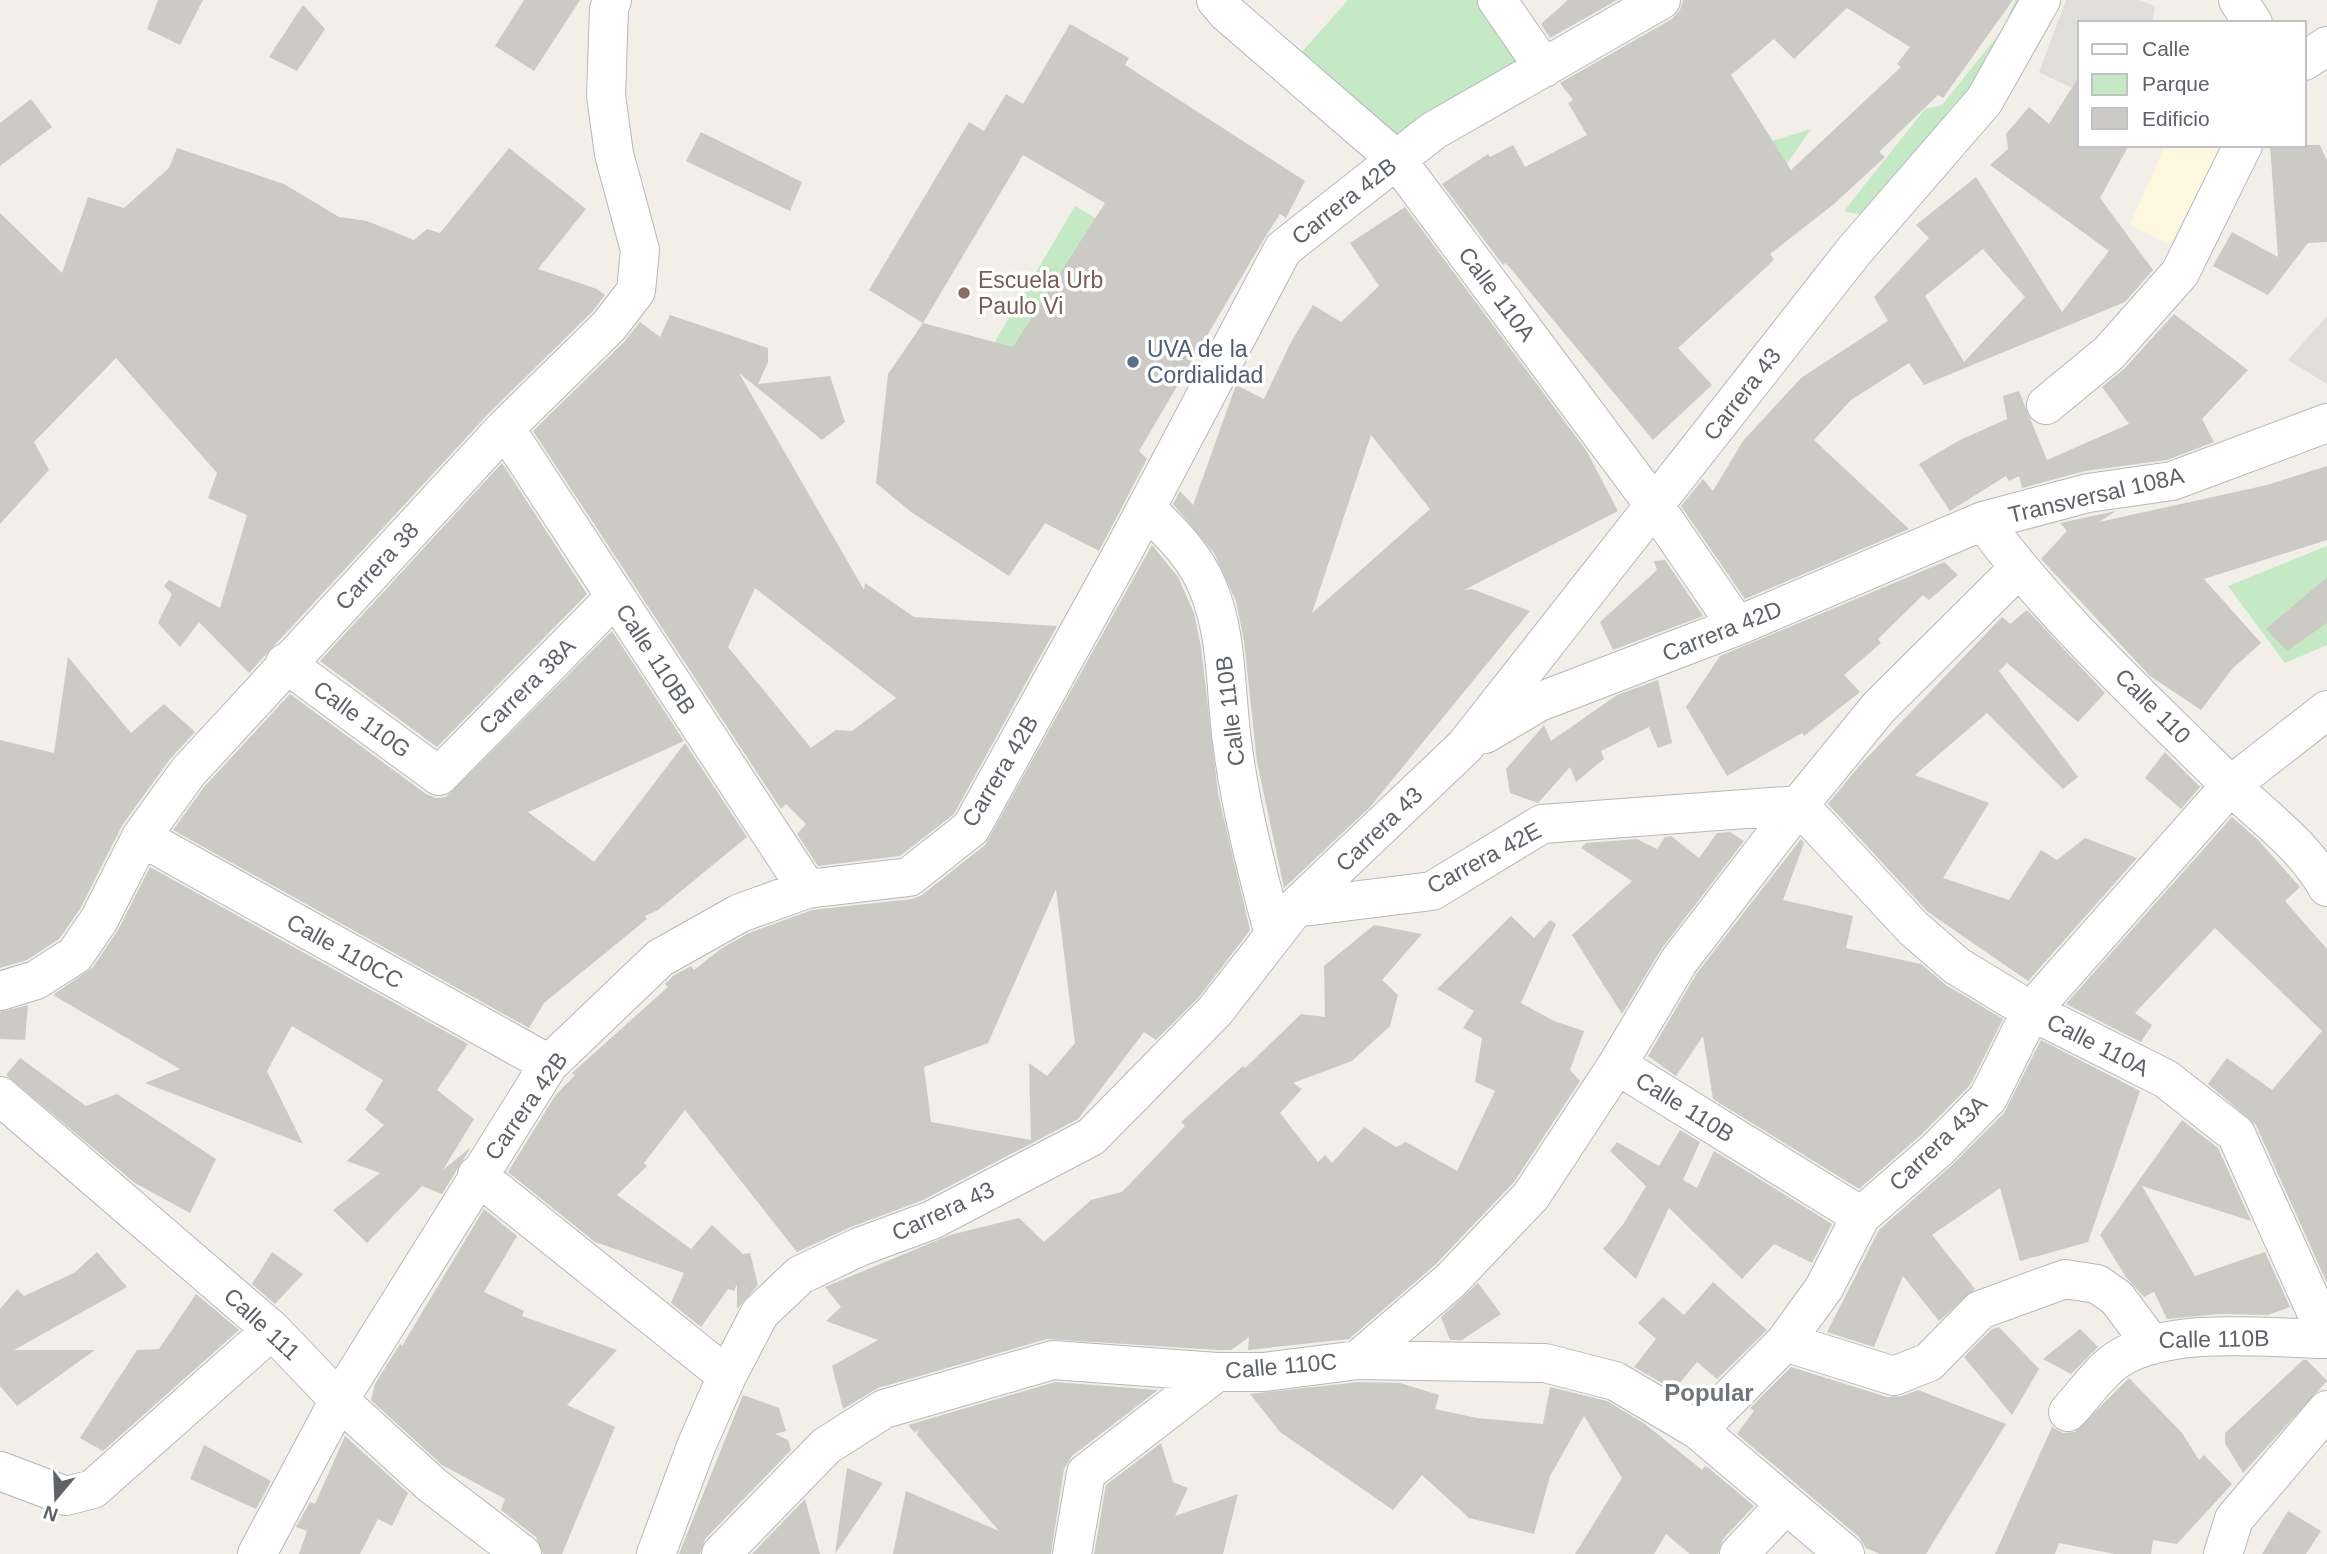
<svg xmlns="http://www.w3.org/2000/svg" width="2327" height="1554" viewBox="0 0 2327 1554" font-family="Arial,sans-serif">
	<rect width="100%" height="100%" fill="#f1efe8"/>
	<path fill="#fef7e0" d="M2165,145H2222L2170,244L2130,225Z"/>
	<path fill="#e0deda" d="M2066,0H2138L2155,6L2152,23H2080V92L2039,72Z
		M2327,316V384L2288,360Z"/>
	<path fill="#c5e8c5" d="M1348,0H1479L1532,67L1396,150L1292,63Z
		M2015,0H2031L1982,92L1867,216L1844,211L1925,109L1942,105L2003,29Z
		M1811,129L1778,177L1769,142Z
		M1075,206L1159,255L1071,406L986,357Z
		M2327,546V645L2285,663L2228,586Z"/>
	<path fill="#cccac5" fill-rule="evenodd" d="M158,0H203L180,45L147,29Z
		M524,0H580L534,71L495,46Z
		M1568,0H1617L1550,38L1541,24Z
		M1683,0H2013L1943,98L1938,95L1879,152L1885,157L1834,204L1770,254L1774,260L1678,348L1712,385L1653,440L1506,263L1503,265L1442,184L1488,154L1490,157L1513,145L1525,167L1587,135L1568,103L1573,100L1560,83L1672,19L1680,10ZM1847,8L1910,47L1897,64L1901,67L1791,170L1731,75L1774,39L1794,59Z
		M303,5L325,29L297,71L269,57Z
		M1070,24L1129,58L1125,65L1305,181L1286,218L1280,214L1264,239L1139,451L1147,459L1099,551L1045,523L1009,576L911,512L876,483L888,374L923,323L869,290L969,122L984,131L1006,94L1023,104ZM1023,155L1105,203L1013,347L923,323Z
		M2080,75V145H2129L2100,198L2153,270L2125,302L1924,385L1909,363L1851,400L1814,440L1909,529L1745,599L1681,506L1703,479L1713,491L1743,441L1801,378L1888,321L1874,297L1929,238L1916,225L1976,177L2062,312L2109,251L1990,165L2008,149L2006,134L2029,107L2049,124ZM1983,249L2025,297L1964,362L1925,296Z
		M31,99L52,127L0,166V123Z
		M701,132L802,182L790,211L686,161Z
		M2270,145H2320L2327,161V242L2308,243L2268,295L2213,266L2232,232L2278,257Z
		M177,148L284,184L339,217L367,221L414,240L427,229L440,233L509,148L586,209L538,269L597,289L605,295L593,311L489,413L249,673L199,622L180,647L158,623L172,594L164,586L169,580L220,608L247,515L208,498L217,473L116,358L34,442L49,470L0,524V213L62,273L88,197L124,208L169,168Z
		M1405,207L1586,450L1618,511L1464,590L1472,589L1530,611L1370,807L1284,888L1257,762L1244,641L1236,601L1214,553L1173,504L1180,491L1193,505L1236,385L1264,399L1291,342L1313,305L1341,322L1379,286L1350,243ZM1371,435L1430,509L1312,613Z
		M2174,314L2248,370L2202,419L2214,442L2167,460L2085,471L2022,488L2019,476L2009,481L2006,476L1950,511L1919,464L1960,440L2007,419L2003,396L2019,391L2047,460L2129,424L2102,387L2125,368Z
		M670,315L768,348V362L758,384L830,376L845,422L822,440L739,373L864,590L865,583L914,617L1057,626L954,814L900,856L818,866L797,834L806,824L786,804L781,809L533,431L624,342L640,322L660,337ZM755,588L896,698L852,731L836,730L811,748L728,647Z
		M502,463L587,594L437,747L320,661Z
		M2327,466V540L2204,579L2261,643L2232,669L2201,710L2150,676L2041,559L2067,531L2060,523L2116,511L2099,522L2267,485Z
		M1152,545L1178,577L1194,613L1201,647L1218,793L1250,930L1199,997L1156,1040L1144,1032L1078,1119L923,1200L851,1227L797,1252L685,1110L644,1163L647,1166L617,1195L691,1249L712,1225L743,1254L750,1253L758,1285L737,1309V1284L734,1291L728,1289L701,1327L671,1303L684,1273L595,1242L508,1172L555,1096L575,1075L572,1073L668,987L665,984L673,976L691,966L694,970L722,948L749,933L812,910L912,899L922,895L985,845ZM1056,889L1075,1043L1047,1076L1029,1063L1031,1140L931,1122L924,1067L988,1043Z
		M1665,560L1703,616L1613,650L1600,622L1657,570L1654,561Z
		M1944,562L1958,575L1929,600L1923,595L1878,639L1881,643L1844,675L1860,692L1804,736L1802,733L1727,776L1686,707L1720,656Z
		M2327,577V623L2287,651L2266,629Z
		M2027,610L2105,693L2078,722L2007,663L1999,671L2078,777L2063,789L1987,713L1915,775L1989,803L1943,878L2009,900L2041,850L2057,860L2085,838L2137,858L2028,981L1928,912L1828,804L1860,765L2002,617L2010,624Z
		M612,631L684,741L528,812L594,862L685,743L747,837L658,910L645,916L647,919L544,1003L529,1028L173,830L205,786L290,694L426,794L436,798L446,797Z
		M68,657L131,733L164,704L195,732L170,759L123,824L80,909L59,939L27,960L0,968V740L54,753Z
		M1658,680L1672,743L1658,748L1649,727L1601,751L1604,759L1576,782L1570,767L1538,803L1510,793L1506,769L1544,725L1551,741L1617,695Z
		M2165,752L2200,787L2181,809L2145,778Z
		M2232,817L2259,841L2300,887L2285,901L2327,949V1283L2256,1125L2208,1084L2227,1058L2272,1090L2322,1031L2215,928L2135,1013L2152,1025L2141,1042L2066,1004Z
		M1730,832L1744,841L1662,948L1622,1014L1572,935L1632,881L1581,848L1586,843L1637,839L1657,849L1665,837L1671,836L1699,858L1717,833Z
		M1801,839L1804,843L1783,900L1853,916L1846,948L1921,964L1946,985L2003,1019L1970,1085L1922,1134L1859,1189L1713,1099L1703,1036L1676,1076L1648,1056L1697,973Z
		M150,867L468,1044L437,1090L474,1119L443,1170L471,1147L442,1194L422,1186L367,1243L333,1210L380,1173L347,1161L384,1125L365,1110L383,1080L292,1026L267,1071L303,1144L145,1083L180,1069L53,995L93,967L118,930Z
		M1511,916L1534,938L1550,920L1556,924L1521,1003L1554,1021L1584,1031L1570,1070L1580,1081L1514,1182L1435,1265L1349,1339L1248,1350L1249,1337L1231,1350H1218L1047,1339L878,1388L843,1409L832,1366L878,1340L826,1321L841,1307L825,1287L950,1235L1019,1218L1044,1242L1091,1200L1122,1192L1185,1126L1181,1122L1243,1066L1245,1068L1301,1014L1325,1017L1324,966L1374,925L1422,934L1382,980L1398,995L1390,1026L1352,1061L1293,1083L1302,1089L1280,1113L1318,1162L1325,1155L1332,1163L1364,1127L1396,1147L1406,1142L1457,1171L1495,1091L1475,1082L1482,1038L1463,1028L1474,1011L1437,989Z
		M28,1005L25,1040L0,1039V1012Z
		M2041,1040L2140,1091L2088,1242L2020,1261L2000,1188L1932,1235L1975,1289L1939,1321L1903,1276L1874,1347L1827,1332L1879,1230L1951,1166L2004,1113Z
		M20,1058L86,1106L117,1094L216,1159L190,1213L135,1183L6,1075Z
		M2182,1120L2218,1148L2251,1221L2142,1186L2195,1276L2265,1252L2290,1307L2268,1315L2220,1314L2167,1319L2154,1292L2144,1297L2126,1277L2100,1235Z
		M1680,1130L1700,1142L1683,1180L1697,1188L1714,1151L1832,1224L1812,1263L1774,1244L1742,1279L1669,1208L1636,1279L1603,1249L1624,1223L1646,1186L1610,1151L1617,1142L1659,1166Z
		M484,1209L517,1236L484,1292L524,1311L522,1316L617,1350L567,1405L615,1427L562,1554H543L536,1537L501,1510L505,1499L442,1465L371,1400L375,1384L400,1344L402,1346Z
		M97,1252L127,1287L14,1350H95L17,1406L0,1386V1309L17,1289L24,1296L74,1273Z
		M272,1252L303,1274L275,1304L252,1284Z
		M1713,1282L1767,1330L1717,1379L1697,1362L1674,1390L1634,1367L1656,1339L1638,1323L1663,1297L1684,1315Z
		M1478,1283L1501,1314L1462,1340H1450L1441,1317Z
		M196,1294L239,1330L103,1451L80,1438L137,1350L159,1349Z
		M1999,1327L2039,1369L2012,1415L1964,1357L1992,1329Z
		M2080,1329L2098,1347L2071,1374L2043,1359Z
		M2303,1360H2307L2327,1381L2243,1473L2225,1443V1433Z
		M1791,1367L1887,1397L1902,1396L1918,1390L2006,1424L1926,1554H1880L1866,1548L1859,1537L1737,1434L1754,1411L1750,1408Z
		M2129,1378L2182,1433L2199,1460L2204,1455L2232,1484L2177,1544L2153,1540L2151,1554H2115L2059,1543L2055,1554H1995L2052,1427L2063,1433L2075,1432Z
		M1055,1382L1158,1390L1072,1456L1064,1469L1051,1554H893L906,1491L999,1531L917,1435L919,1428L915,1433L908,1425Z
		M1359,1382L1400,1383L1439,1395L1435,1409L1477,1418L1543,1424L1550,1387L1607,1401L1645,1424L1702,1470L1705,1466L1710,1469L1754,1506L1723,1539L1718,1554H1690L1666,1534L1654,1554H1575L1622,1478L1584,1416L1550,1476L1534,1534L1469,1518L1422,1475L1393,1510L1280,1432L1250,1394Z
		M743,1395L779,1408L786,1431L775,1434L788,1440L791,1450L705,1539L700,1554H679Z
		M345,1436L408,1493L392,1526L378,1519L360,1554H299L307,1531L296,1527L310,1502L315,1504Z
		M1161,1443L1173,1482L1188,1488L1175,1516L1238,1494L1223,1554H1094L1106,1485Z
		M204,1445L271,1481L256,1509L190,1479Z
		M847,1468L883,1483L835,1554Z
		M805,1499L820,1554H752Z
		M2288,1511L2321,1531L2306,1554H2262Z"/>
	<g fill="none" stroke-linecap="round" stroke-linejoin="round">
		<g stroke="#b5b8bc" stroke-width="40">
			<path id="minor" d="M1216,0L1227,13L1397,160L1654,505L1737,626
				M1497,0L1544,68
				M2238,0L2253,23
				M2304,61L2327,46
				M2046,405L2109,353L2180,273L2243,145
				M505,428L807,889
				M1146,508C1170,532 1195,555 1208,588C1228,636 1225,690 1232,741C1240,806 1257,871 1274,935
				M1983,521C2053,617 2144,699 2228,783C2262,816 2304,845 2327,887
				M285,663L439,776L615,597
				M1485,734L1539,702L1737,626L1983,521L2088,493L2172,481L2327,423
				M141,837L549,1064
				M1295,908L1432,891L1542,824L1799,805L1913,928L1957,966L2031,1011L2166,1079L2236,1134L2327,1336
				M0,991L36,980L75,955L99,920L141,837L188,772L505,428L609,326L636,291L640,250L614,154L606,95L609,9L612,0
				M1617,1065L1861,1216
				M0,1096L272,1330L339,1400L432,1485L522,1554
				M477,1175L727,1376
				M1785,1342L1894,1376L1929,1362L1980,1310L2065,1279L2097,1284L2117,1298L2152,1345
				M1358,1360L1450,1281L1531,1196L1617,1065L1679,961L1799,805L1879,707L2018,569
				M2068,1412C2084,1395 2101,1369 2120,1358C2173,1326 2267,1338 2327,1339
				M1698,1430L1785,1342L1824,1288L1861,1216L1937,1150L1988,1098L2031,1011L2231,785L2327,710
				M0,1471L66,1496L93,1489L272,1330
				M257,1554L339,1400L549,1064L660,958L740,913L807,889L909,877L971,828L1123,552L1283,249L1433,131L1661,0
				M656,1554L697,1444L727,1376L760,1313L800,1275L859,1247L932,1220L1091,1137L1215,1011L1295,908L1465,746L1854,251L1984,101L2041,0
				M721,1554L826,1446L884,1409L1053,1360L1217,1372H1264L1358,1360L1545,1363L1615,1381L1698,1430L1845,1554
				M1072,1554L1086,1473L1217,1372
				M1739,1554L1786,1504
				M2223,1554L2234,1519L2327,1410"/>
		</g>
		<use href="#minor" stroke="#fff" stroke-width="38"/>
	</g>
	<circle fill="#8d6e63" stroke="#fff" stroke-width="2.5" cx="964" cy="293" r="7"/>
	<circle fill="#5c6f8a" stroke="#fff" stroke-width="2.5" cx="1133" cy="362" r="7"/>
	<g text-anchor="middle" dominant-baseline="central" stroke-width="7" stroke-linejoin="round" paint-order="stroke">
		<g font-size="23" fill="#5f6368" stroke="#fff">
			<text transform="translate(1344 201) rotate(-38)">Carrera 42B</text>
			<text transform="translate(1497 294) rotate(53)">Calle 110A</text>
			<text transform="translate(1742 394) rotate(-52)">Carrera 43</text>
			<text transform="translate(2096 495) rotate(-13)">Transversal 108A</text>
			<text transform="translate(377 566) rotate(-47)">Carrera 38</text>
			<text transform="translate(1722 631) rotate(-22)">Carrera 42D</text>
			<text transform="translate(656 659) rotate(57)">Calle 110BB</text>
			<text transform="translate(527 686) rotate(-45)">Carrera 38A</text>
			<text transform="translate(2153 706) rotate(45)">Calle 110</text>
			<text transform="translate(1230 711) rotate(-97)">Calle 110B</text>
			<text transform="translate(362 719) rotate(36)">Calle 110G</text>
			<text transform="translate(1000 771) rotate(-59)">Carrera 42B</text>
			<text transform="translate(1379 829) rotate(-44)">Carrera 43</text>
			<text transform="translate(1484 858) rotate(-28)">Carrera 42E</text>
			<text transform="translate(345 951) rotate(29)">Calle 110CC</text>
			<text transform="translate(2098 1045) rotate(27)">Calle 110A</text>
			<text transform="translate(526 1106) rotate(-55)">Carrera 42B</text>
			<text transform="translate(1685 1107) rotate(32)">Calle 110B</text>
			<text transform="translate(1938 1143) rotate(-44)">Carrera 43A</text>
			<text transform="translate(943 1211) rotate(-25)">Carrera 43</text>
			<text transform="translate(262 1324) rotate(43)">Calle 111</text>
			<text transform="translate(2214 1339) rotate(-1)">Calle 110B</text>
			<text transform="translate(1281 1366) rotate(-5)">Calle 110C</text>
		</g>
		<g font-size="23" fill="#785e54" stroke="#fff" text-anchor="start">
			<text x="978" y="280">Escuela Urb<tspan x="978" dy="26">Paulo Vi</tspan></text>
		</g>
		<g font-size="23" fill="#4e5e75" stroke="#fff" text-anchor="start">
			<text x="1147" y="349">UVA de la<tspan x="1147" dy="26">Cordialidad</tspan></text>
		</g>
		<g font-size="24" font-weight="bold" fill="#70757a" stroke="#fff">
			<text x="1709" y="1392">Popular</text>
		</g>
	</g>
	<rect x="2078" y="21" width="228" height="126" fill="#ffffff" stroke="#bfc1c3" stroke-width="2"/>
	<rect x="2092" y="44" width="35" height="10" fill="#ffffff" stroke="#bfc1c3" stroke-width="2"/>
	<text x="2142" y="56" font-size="21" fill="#5f6368">Calle</text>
	<rect x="2092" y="74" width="35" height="21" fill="#c5e8c5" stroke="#bfc1c3" stroke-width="2"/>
	<text x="2142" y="91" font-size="21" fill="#5f6368">Parque</text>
	<rect x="2092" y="108" width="35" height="21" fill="#cccac5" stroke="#bfc1c3" stroke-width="2"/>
	<text x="2142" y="126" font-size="21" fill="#5f6368">Edificio</text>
	<g transform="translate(56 1498) rotate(199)" stroke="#ffffff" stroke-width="5" paint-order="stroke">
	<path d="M0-5L12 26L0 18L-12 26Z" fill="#5f6368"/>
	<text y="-10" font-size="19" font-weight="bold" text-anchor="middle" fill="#5f6368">N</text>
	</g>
</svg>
